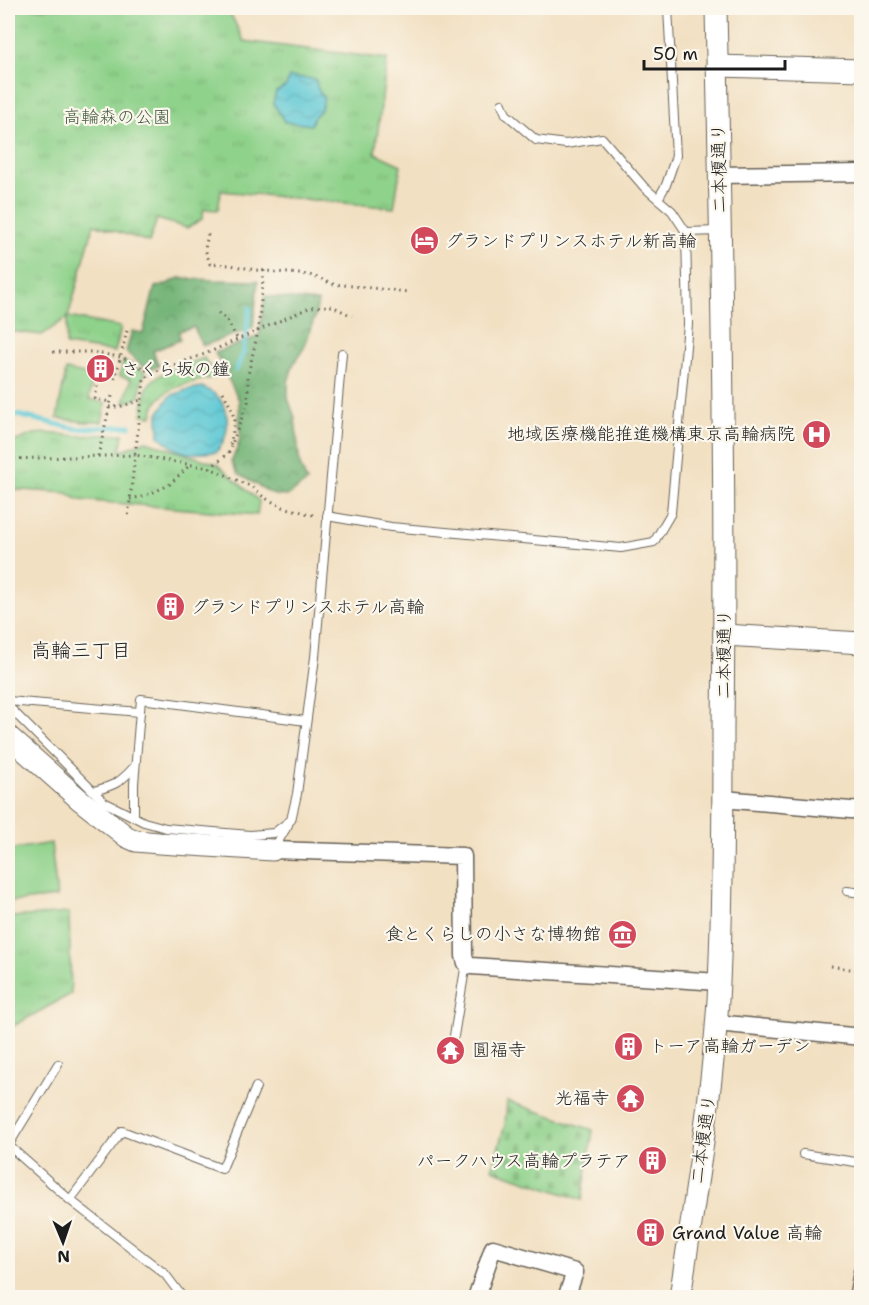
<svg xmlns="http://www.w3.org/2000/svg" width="869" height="1305" font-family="'Shantell Sans','Klee One',sans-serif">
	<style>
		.grass { fill: url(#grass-tufts); stroke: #567754; stroke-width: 1.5 }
		.forest { fill: url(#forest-crowns); stroke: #48684a; stroke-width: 1.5 }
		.cemetery { fill: url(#cemetery-stones); stroke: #567754; stroke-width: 1.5 }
		.garden { fill: #8fd28b; stroke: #567754; stroke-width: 1.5 }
		.water { fill: url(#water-waves); stroke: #3c7278; stroke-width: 1.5 }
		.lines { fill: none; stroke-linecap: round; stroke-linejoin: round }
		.stream { stroke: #5cc8d4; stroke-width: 5 }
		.service-casing { stroke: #676156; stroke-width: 10 }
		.minor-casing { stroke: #676156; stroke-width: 19 }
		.tertiary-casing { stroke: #676156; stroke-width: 23 }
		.path { stroke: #676156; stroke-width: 3; stroke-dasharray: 1.5 4.5; stroke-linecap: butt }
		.service { stroke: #fff; stroke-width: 8 }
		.minor { stroke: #fff; stroke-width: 16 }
		.tertiary { stroke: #fff; stroke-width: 21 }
		.labels { text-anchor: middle; stroke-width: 4.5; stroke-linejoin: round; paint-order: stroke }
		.park-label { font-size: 18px; fill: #445c43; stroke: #fbf7ec }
		.street-label { font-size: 18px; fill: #1c1c1c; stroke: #fbf7ec }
		.poi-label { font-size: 18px; fill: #1c1c1c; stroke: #fbf7ec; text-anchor: start }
		.neighbourhood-label { font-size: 20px; fill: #1c1c1c; stroke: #fbf7ec }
	</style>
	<defs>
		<pattern id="grass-tufts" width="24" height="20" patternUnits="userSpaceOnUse" patternTransform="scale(1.5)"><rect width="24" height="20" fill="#8fd28b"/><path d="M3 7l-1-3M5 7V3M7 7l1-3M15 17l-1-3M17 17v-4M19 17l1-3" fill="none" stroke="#7bb477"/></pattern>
		<pattern id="forest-crowns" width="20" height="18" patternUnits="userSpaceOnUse" patternTransform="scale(1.5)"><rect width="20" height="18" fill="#73b477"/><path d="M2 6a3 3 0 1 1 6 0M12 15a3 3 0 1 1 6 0" fill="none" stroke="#5e9261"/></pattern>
		<pattern id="cemetery-stones" width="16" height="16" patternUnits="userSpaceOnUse" patternTransform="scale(1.5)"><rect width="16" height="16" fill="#8fd28b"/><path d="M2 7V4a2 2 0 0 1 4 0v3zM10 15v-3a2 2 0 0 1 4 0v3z" fill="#7bb477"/></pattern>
		<pattern id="water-waves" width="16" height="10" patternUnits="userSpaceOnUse" patternTransform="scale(1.5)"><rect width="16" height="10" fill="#5cc8d4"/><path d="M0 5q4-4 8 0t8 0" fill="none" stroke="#4fabb5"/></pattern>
	</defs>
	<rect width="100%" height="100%" fill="#fbf7ec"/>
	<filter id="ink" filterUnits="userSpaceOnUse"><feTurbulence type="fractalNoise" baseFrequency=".0167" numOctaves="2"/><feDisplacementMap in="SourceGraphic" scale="12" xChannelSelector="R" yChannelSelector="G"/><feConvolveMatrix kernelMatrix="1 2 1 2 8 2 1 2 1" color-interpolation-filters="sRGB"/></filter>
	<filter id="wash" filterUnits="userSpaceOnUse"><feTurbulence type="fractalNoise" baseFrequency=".008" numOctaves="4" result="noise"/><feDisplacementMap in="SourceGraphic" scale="24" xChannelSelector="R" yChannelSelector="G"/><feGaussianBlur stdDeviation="1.35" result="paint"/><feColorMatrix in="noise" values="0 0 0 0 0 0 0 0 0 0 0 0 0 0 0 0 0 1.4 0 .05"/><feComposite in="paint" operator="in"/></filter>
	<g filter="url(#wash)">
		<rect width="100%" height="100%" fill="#f2e0c2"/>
		<g class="grass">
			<path d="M 8,8 L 190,8 L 228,9 L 244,41 L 387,59 L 375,153 L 401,165 L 394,208 L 221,191 L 218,210 L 204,209 L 202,219 L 187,228 L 157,219 L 149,242 L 94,224 L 68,317 L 121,327 L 115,352 L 66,345 L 67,318 L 42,335 L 8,331 Z"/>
			<path d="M 204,358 L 215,377 C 191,383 156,386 152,416 L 142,415 C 144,406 144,394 148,386 C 156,372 189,364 204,358 Z"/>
			<path d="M 123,361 L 129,363 L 146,373 L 142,379 L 139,398 L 124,403 L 131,379 L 120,376 Z"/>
			<path d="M 66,370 L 93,376 L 89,399 L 106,403 L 102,422 L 84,422 L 57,418 Z"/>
			<path d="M 46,433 L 76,436 L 123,434 L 120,451 L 146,441 L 217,464 L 259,501 L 257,515 L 79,500 L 67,493 L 8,489 L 8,444 L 34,434 Z"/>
			<path d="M 8,891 L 12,917 L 69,913 L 71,994 L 13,1026 L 8,1038 Z"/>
		</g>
		<g class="forest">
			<path d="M 179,278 L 213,280 L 258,281 L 253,328 L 202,346 L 194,327 L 179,331 L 180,340 L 153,351 L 159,366 C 143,373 139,362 126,352 L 132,331 L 143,333 L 155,287 L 165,285 Z"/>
			<path d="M 265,296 L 318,302 L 315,316 L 304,348 L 294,363 L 288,382 L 288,398 L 295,418 L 300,465 L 307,482 L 287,496 L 274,495 L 238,474 L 231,461 L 237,449 L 240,438 L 239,400 L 215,353 L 259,336 Z"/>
		</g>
		<path class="cemetery" d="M 507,1101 L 593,1130 L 582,1200 L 492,1169 L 505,1125 Z"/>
		<path class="garden" d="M 51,843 L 57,897 L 9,902 L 8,891 L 8,850 Z"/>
		<g class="water">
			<path d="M 289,77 L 315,79 L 318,89 L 324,98 L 321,110 L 314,117 L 311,125 L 285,122 L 273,103 L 276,92 L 286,86 Z"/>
			<path d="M 202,387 C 208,390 215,393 219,398 C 231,414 230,437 216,452 C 188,455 181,456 159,436 L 158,414 L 170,396 L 186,390 Z"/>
		</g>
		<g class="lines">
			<g class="stream">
				<path d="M 236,370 L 243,355 L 250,308"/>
				<path d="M 17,415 L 77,429 L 130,426"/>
			</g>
		</g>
	</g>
	<g filter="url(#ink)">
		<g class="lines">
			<defs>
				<g id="service">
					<path d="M 502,104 L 506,114 L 536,140 L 566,144 L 602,138 L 644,187 L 672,211 L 686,232 L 720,231"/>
					<path d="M 658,199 L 666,185 L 676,156 L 668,8"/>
					<path d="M 327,516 L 391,527 L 621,548 L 654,542 L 671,513 L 688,324 L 686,232"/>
					<path d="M 8,701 L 140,712"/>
					<path d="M 8,706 L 104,802 L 144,822 L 166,828 L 250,835 L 274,833 L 291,820 L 297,794 L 315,657 L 342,353"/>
					<path d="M 94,791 C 115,785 120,783 135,766"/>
					<path d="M 134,817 L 134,784 L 141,699 L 306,721"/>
					<path d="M 273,850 L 288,825"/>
					<path d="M 847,891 L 862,893"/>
					<path d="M 454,1036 L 466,963"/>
					<path d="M 8,1145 L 70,1200 L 122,1131 L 222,1169 L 256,1087"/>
					<path d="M 8,1146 L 58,1064"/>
					<path d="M 803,1154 L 862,1163"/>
					<path d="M 70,1200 L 165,1274 L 183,1298"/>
				</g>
				<g id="minor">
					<path d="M 719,175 L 862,173"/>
					<path d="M 723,799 L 862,811"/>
					<path d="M 273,850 L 463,856 L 464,956 L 466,963 L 471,966 L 719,982"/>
					<path d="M 716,1023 L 862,1037"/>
					<path d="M 476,1298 L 493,1248 L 575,1272 L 566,1298"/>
					<path d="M 857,1298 L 862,1272"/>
				</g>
				<g id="tertiary">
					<path d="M 717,66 L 862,70"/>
					<path d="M 724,635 L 862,643"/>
					<path d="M 8,736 L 79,799 L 127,837 L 136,841 L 159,843 L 273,850"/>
					<path d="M 680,1298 C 695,1193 714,1088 719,982 C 723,898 723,813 723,728 C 726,488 721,248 716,8"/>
				</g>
			</defs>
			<use href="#service" class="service-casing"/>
			<use href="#minor" class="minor-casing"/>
			<use href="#tertiary" class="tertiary-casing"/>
			<g class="path">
				<path d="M 208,234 L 205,249 L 210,264 L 230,265 L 256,270 L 310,275 L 333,284 L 409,292"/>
				<path d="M 218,313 L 226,319 L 238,340"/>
				<path d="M 53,352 L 91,352 L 120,357 L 131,361 L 151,373"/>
				<path d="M 99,374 L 95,399 L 110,402"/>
				<path d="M 115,379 L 128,327"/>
				<path d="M 223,392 L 231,408 L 235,421 L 230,446"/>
				<path d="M 109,407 L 119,407 L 141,400"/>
				<path d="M 98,456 L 112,396"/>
				<path d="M 8,459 L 135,455 L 128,518"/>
				<path d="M 210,468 L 228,454 L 248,402 L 248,375 L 258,331 L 264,270"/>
				<path d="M 130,499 L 145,496 L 169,485 L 190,465"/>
				<path d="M 313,515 L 283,507 L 265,498 L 250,486 L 210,468 L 135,455 L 144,381 L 151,373 L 205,354 L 311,307 L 332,306 L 352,316"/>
				<path d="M 831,966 L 862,971"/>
			</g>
			<use href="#service" class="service"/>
			<use href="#minor" class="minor"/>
			<use href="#tertiary" class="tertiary"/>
		</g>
	</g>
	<defs>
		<symbol id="hotel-disc" viewBox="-11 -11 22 22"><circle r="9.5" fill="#d1495b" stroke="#fbf7ec"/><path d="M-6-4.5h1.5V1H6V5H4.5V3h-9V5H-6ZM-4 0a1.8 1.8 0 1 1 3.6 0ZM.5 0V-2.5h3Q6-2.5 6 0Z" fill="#fff"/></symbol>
		<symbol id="building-disc" viewBox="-11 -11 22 22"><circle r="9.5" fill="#d1495b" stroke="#fbf7ec"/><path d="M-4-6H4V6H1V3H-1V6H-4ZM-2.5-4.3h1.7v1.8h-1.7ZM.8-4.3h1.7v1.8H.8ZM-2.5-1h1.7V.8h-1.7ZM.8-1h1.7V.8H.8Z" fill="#fff"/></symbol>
		<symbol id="hospital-disc" viewBox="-11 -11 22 22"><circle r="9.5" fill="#d1495b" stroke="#fbf7ec"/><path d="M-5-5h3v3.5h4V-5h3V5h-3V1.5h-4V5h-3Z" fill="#fff"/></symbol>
		<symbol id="museum-disc" viewBox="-11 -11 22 22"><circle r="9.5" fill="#d1495b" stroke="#fbf7ec"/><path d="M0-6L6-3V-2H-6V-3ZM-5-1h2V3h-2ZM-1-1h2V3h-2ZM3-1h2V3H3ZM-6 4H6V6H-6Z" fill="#fff"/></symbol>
		<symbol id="temple-disc" viewBox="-11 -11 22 22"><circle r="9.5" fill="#d1495b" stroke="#fbf7ec"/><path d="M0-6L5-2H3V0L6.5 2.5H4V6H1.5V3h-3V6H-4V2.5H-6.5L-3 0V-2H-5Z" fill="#fff"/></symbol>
	</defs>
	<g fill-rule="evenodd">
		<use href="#hotel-disc" x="408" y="224" width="33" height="33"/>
		<use href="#building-disc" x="84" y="352" width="33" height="33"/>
		<use href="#hospital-disc" x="800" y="418" width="33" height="33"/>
		<use href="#building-disc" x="154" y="590" width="33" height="33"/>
		<use href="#museum-disc" x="606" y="918" width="33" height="33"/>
		<use href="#building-disc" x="612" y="1030" width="33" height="33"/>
		<use href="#temple-disc" x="434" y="1034" width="33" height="33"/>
		<use href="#temple-disc" x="614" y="1082" width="33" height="33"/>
		<use href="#building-disc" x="636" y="1144" width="33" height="33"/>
		<use href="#building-disc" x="634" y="1216" width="33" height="33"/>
	</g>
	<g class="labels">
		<g class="park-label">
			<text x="117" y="123">高輪森の公園</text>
		</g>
		<g class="street-label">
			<text transform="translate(719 168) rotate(-91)" y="6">二本榎通り</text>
			<text transform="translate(724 654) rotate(-90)" y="6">二本榎通り</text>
			<text transform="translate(703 1139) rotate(-82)" y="6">二本榎通り</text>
		</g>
		<g class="poi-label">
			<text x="445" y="247">グランドプリンスホテル新高輪</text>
			<text x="122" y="375">さくら坂の鐘</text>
			<text x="795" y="440" text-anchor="end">地域医療機能推進機構東京高輪病院</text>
			<text x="191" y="613">グランドプリンスホテル高輪</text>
			<text x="601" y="940" text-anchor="end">食とくらしの小さな博物館</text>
			<text x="649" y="1052">トーア高輪ガーデン</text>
			<text x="472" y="1056">圓福寺</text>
			<text x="609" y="1104" text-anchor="end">光福寺</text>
			<text x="631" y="1167" text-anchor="end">パークハウス高輪プラテア</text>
			<text x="672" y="1239">Grand Value 高輪</text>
		</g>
		<g class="neighbourhood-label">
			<text x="81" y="657">高輪三丁目</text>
		</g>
	</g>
	<rect width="869" height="1305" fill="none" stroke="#fbf7ec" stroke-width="30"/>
	<g transform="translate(63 1242) rotate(178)" stroke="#fbf7ec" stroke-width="4.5" paint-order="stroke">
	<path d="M0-4.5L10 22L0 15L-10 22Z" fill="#1c1c1c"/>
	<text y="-9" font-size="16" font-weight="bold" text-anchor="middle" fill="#1c1c1c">N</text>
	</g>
	<path d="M644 60v9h141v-9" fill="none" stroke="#1c1c1c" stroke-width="3"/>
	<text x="653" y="60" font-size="18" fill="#1c1c1c" stroke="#fbf7ec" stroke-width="4.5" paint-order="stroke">50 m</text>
</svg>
